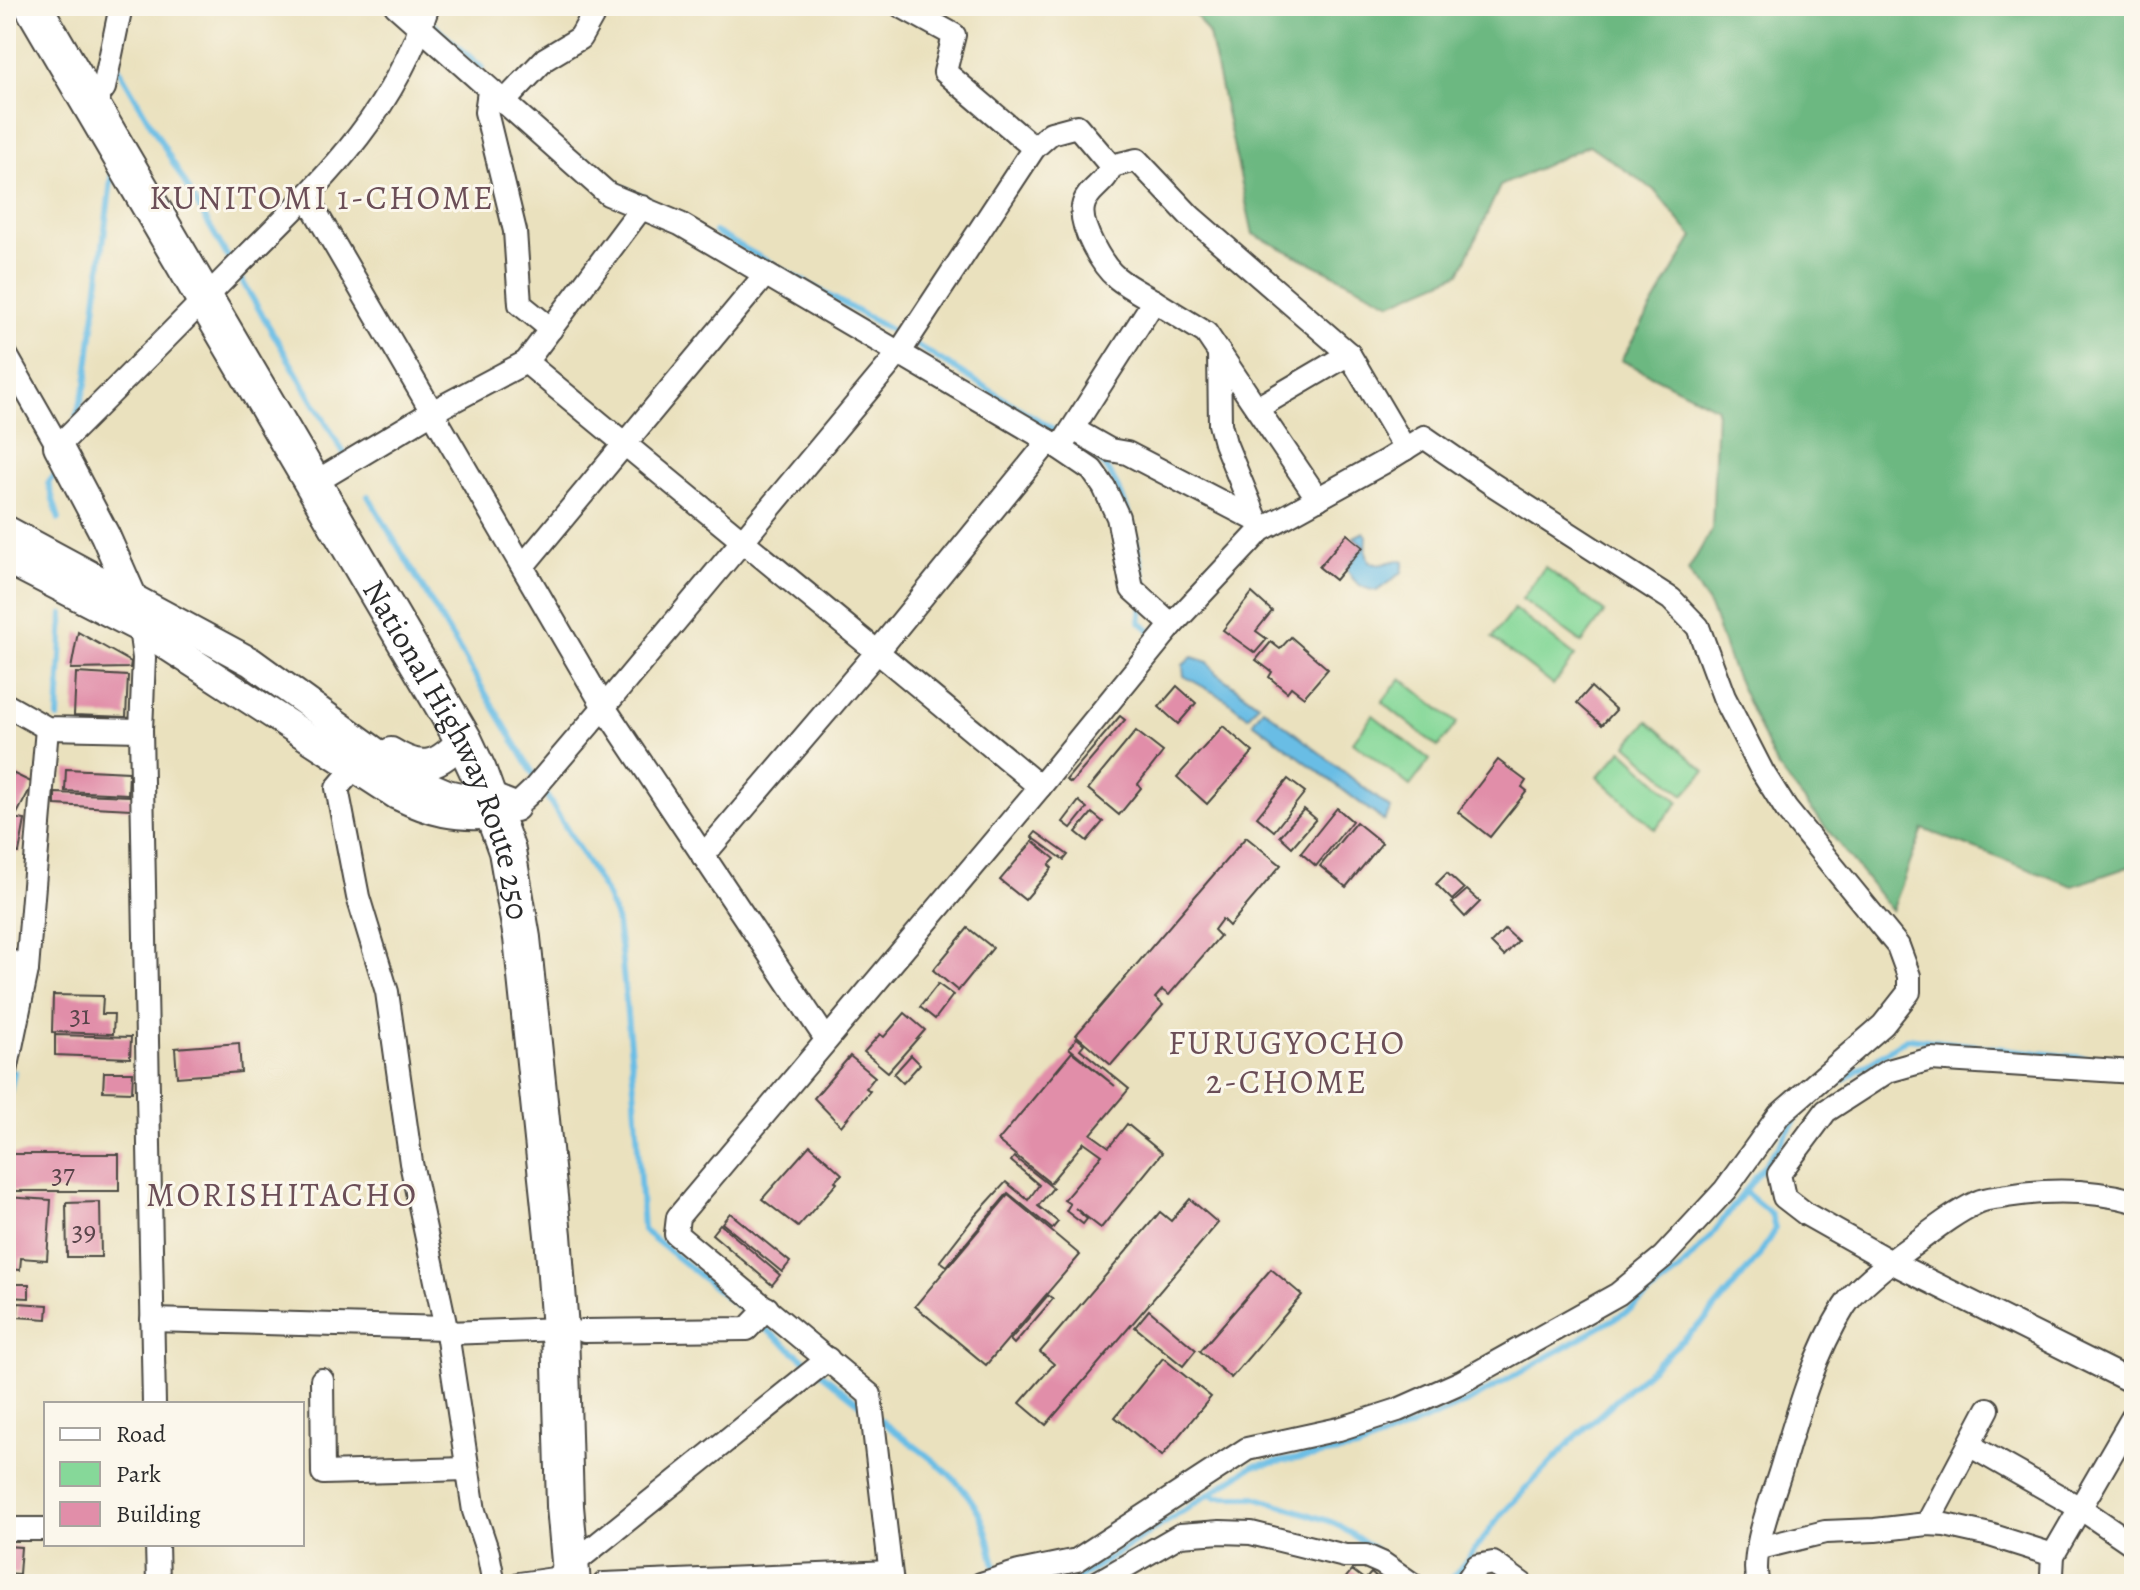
<svg xmlns="http://www.w3.org/2000/svg" width="2140" height="1590" font-family="Alegreya,serif">
	<style>
		.green { fill: #86d899; stroke: #588262; stroke-width: 2 }
		.forest { fill: #6cb881; stroke: #4c7256; stroke-width: 2 }
		.water { fill: #69bde5; stroke: #4a7488; stroke-width: 2 }
		.lines { fill: none; stroke-linecap: round; stroke-linejoin: round }
		.stream { stroke: #69bde5; stroke-width: 6 }
		.building { fill: #e18ea9 }
		.minor-casing { stroke: #484641; stroke-width: 26 }
		.tertiary-casing { stroke: #484641; stroke-width: 32 }
		.trunk-casing { stroke: #484641; stroke-width: 40 }
		.minor { stroke: #fff; stroke-width: 22 }
		.tertiary { stroke: #fff; stroke-width: 28 }
		.trunk { stroke: #fff; stroke-width: 36 }
		.labels { text-anchor: middle; stroke-width: 6; stroke-linejoin: round; paint-order: stroke }
		.number-label { font-size: 28px; fill: #58444a }
		.street-label { font-size: 32px; fill: #2b2b2b; stroke: #fbf7ec }
		.neighbourhood-label { font-size: 34px; letter-spacing: 2px; fill: #6b4e57; stroke: #fbf7ec }
	</style>
	<rect width="100%" height="100%" fill="#fbf7ec"/>
	<filter id="ink" filterUnits="userSpaceOnUse"><feTurbulence type="fractalNoise" baseFrequency=".0125" numOctaves="2"/><feDisplacementMap in="SourceGraphic" scale="16" xChannelSelector="R" yChannelSelector="G"/><feConvolveMatrix kernelMatrix="1 2 1 2 8 2 1 2 1" color-interpolation-filters="sRGB"/></filter>
	<filter id="wash" filterUnits="userSpaceOnUse"><feTurbulence type="fractalNoise" baseFrequency=".006" numOctaves="4" result="noise"/><feDisplacementMap in="SourceGraphic" scale="32" xChannelSelector="R" yChannelSelector="G"/><feGaussianBlur stdDeviation="1.8" result="paint"/><feColorMatrix in="noise" values="0 0 0 0 0 0 0 0 0 0 0 0 0 0 0 0 0 1.4 0 .05"/><feComposite in="paint" operator="in"/></filter>
	<g filter="url(#wash)">
		<rect width="100%" height="100%" fill="#eae1be"/>
		<g class="green">
			<path d="M 1545,567 L 1605,612 L 1582,643 L 1522,599 Z"/>
			<path d="M 1514,609 L 1575,656 L 1553,685 L 1492,638 Z"/>
			<path d="M 1401,678 L 1457,723 L 1438,747 L 1382,702 Z"/>
			<path d="M 1373,715 L 1430,760 L 1410,786 L 1353,742 Z"/>
			<path d="M 1648,721 L 1705,771 L 1684,795 L 1627,745 Z"/>
			<path d="M 1622,750 L 1679,802 L 1655,829 L 1598,777 Z"/>
		</g>
		<path class="forest" d="M 1190,6 L 2134,6 L 2134,865 L 2073,886 L 1923,829 L 1892,911 L 1776,765 L 1731,666 L 1711,609 L 1688,571 L 1712,529 L 1717,408 L 1621,360 L 1693,237 L 1654,190 L 1589,145 L 1500,186 L 1460,273 L 1391,303 L 1253,234 L 1209,35 Z"/>
		<g class="water">
			<path d="M 1364,532 L 1367,536 L 1366,551 L 1369,562 C 1383,569 1394,557 1404,561 L 1402,572 L 1377,591 C 1362,589 1352,582 1347,568 L 1364,547 L 1354,537 Z"/>
			<path d="M 1192,657 L 1208,662 L 1216,673 L 1258,704 L 1248,717 L 1227,700 L 1184,676 L 1183,665 Z"/>
			<path d="M 1263,708 L 1391,809 L 1384,821 L 1253,722 Z"/>
		</g>
		<g class="lines">
			<g class="stream">
				<path d="M 428,19 L 482,68"/>
				<path d="M 116,64 L 230,261"/>
				<path d="M 583,158 L 619,186 L 648,199"/>
				<path d="M 715,232 L 905,338 L 1061,434"/>
				<path d="M 241,279 L 345,455"/>
				<path d="M 76,417 L 86,384 L 112,172"/>
				<path d="M 1071,440 C 1083,448 1097,455 1105,467 C 1130,500 1137,544 1145,584 L 1144,592"/>
				<path d="M 59,469 L 48,483 L 59,519"/>
				<path d="M 368,496 L 534,775"/>
				<path d="M 1142,607 L 1140,622 L 1151,631"/>
				<path d="M 58,718 L 63,614"/>
				<path d="M 546,795 L 605,892 L 616,918 L 621,951 L 635,1098 L 643,1230 L 812,1366"/>
				<path d="M 1813,1099 L 1908,1038 L 2091,1059"/>
				<path d="M 6,1110 L 14,1072"/>
				<path d="M 821,1373 L 865,1408"/>
				<path d="M 880,1420 C 917,1449 966,1477 984,1524 C 989,1537 992,1552 995,1566"/>
				<path d="M 1211,1493 L 1216,1497 L 1255,1497 L 1335,1523 L 1374,1549"/>
				<path d="M 1062,1584 L 1076,1580 L 1253,1466 L 1357,1449 L 1405,1429 L 1470,1401 L 1628,1311 L 1678,1272 L 1712,1235 L 1778,1147 L 1804,1106"/>
				<path d="M 1448,1584 L 1503,1513 L 1573,1439 L 1707,1318 L 1758,1257 L 1775,1229 L 1771,1214 L 1744,1191"/>
			</g>
		</g>
		<g id="blocks">
			<g class="building">
				<path d="M 1347,534 L 1363,547 L 1335,580 L 1319,567 Z"/>
				<path d="M 1252,593 L 1272,611 L 1256,631 L 1267,639 L 1255,653 L 1223,630 Z"/>
				<path d="M 78,632 L 131,662 L 130,668 L 71,669 Z"/>
				<path d="M 1291,637 L 1328,669 L 1304,697 L 1291,687 L 1287,692 L 1269,677 L 1272,672 L 1256,660 L 1271,642 L 1280,649 Z"/>
				<path d="M 76,673 L 128,676 L 126,717 L 74,715 Z"/>
				<path d="M 1177,686 L 1196,703 L 1178,724 L 1159,707 Z"/>
				<path d="M 1591,687 L 1616,710 L 1602,725 L 1577,703 Z"/>
				<path d="M 1120,716 L 1125,720 L 1071,783 L 1066,780 Z"/>
				<path d="M 1223,726 L 1253,752 L 1207,804 L 1177,777 Z"/>
				<path d="M 1136,731 L 1163,752 L 1138,784 L 1141,788 L 1119,815 L 1088,789 Z"/>
				<path d="M 1498,760 L 1526,781 L 1522,787 L 1527,791 L 1490,837 L 1458,812 Z"/>
				<path d="M 66,769 L 129,772 L 128,794 L 65,791 Z"/>
				<path d="M 6,770 L 33,783 L 17,814 L 6,808 Z"/>
				<path d="M 1288,779 L 1305,792 L 1274,831 L 1257,817 Z"/>
				<path d="M 55,793 L 131,796 L 131,809 L 55,805 Z"/>
				<path d="M 1079,801 L 1087,808 L 1071,828 L 1063,822 Z"/>
				<path d="M 1337,808 L 1352,821 L 1316,866 L 1301,853 Z"/>
				<path d="M 1304,809 L 1316,819 L 1292,847 L 1280,836 Z"/>
				<path d="M 1092,813 L 1103,822 L 1087,841 L 1076,832 Z"/>
				<path d="M 6,817 L 25,820 L 19,853 L 9,851 L 8,861 Z"/>
				<path d="M 1356,822 L 1382,843 L 1346,887 L 1320,866 Z"/>
				<path d="M 1036,832 L 1068,855 L 1064,860 L 1032,837 Z"/>
				<path d="M 1246,837 L 1281,865 L 1229,926 L 1222,919 L 1214,930 L 1220,936 L 1169,995 L 1162,990 L 1155,998 L 1163,1005 L 1111,1065 L 1076,1035 Z"/>
				<path d="M 1033,841 L 1055,859 L 1049,865 L 1052,868 L 1025,900 L 1000,880 Z"/>
				<path d="M 1447,873 L 1464,889 L 1452,900 L 1436,884 Z"/>
				<path d="M 1467,890 L 1480,902 L 1465,917 L 1452,903 Z"/>
				<path d="M 968,928 L 993,948 L 958,991 L 933,970 Z"/>
				<path d="M 1505,929 L 1518,941 L 1504,956 L 1491,943 Z"/>
				<path d="M 938,984 L 953,995 L 935,1019 L 920,1007 Z"/>
				<path d="M 53,995 L 103,996 L 102,1014 L 114,1014 L 113,1034 L 52,1032 Z"/>
				<path d="M 905,1013 L 925,1030 L 888,1072 L 864,1052 L 880,1034 L 884,1037 Z"/>
				<path d="M 55,1035 L 131,1037 L 130,1058 L 55,1055 Z"/>
				<path d="M 1077,1038 L 1084,1044 L 1080,1049 L 1129,1089 L 1091,1134 L 1109,1147 L 1127,1124 L 1162,1153 L 1101,1228 L 1075,1208 L 1087,1219 L 1083,1224 L 1066,1211 L 1070,1204 L 1064,1200 L 1102,1155 L 1084,1142 L 1050,1183 L 998,1141 L 1072,1052 L 1115,1086 L 1069,1048 Z"/>
				<path d="M 239,1043 L 241,1072 L 177,1077 L 175,1048 Z"/>
				<path d="M 911,1055 L 920,1064 L 903,1083 L 894,1074 Z"/>
				<path d="M 850,1056 L 875,1077 L 866,1088 L 870,1091 L 841,1126 L 814,1098 Z"/>
				<path d="M 104,1072 L 133,1072 L 132,1092 L 103,1091 Z"/>
				<path d="M 810,1145 L 842,1174 L 835,1181 L 837,1183 L 798,1227 L 762,1199 Z"/>
				<rect x="6" y="1154" width="113" height="37"/>
				<path d="M 1014,1157 L 1053,1188 L 1038,1206 L 1058,1222 L 1052,1229 L 1008,1193 L 947,1266 L 940,1261 L 975,1216 L 1006,1182 L 1028,1200 L 1039,1185 L 1011,1161 Z"/>
				<path d="M 1008,1195 L 1080,1255 L 986,1365 L 915,1306 Z"/>
				<path d="M 6,1197 L 51,1200 L 47,1260 L 21,1258 L 20,1270 L 6,1269 Z"/>
				<path d="M 1190,1199 L 1218,1223 L 1046,1425 L 1020,1403 L 1054,1364 L 1040,1352 L 1160,1212 L 1171,1221 Z"/>
				<path d="M 100,1202 L 101,1257 L 67,1257 L 66,1203 Z"/>
				<path d="M 730,1213 L 790,1262 L 782,1272 L 722,1223 Z"/>
				<path d="M 720,1224 L 780,1275 L 772,1285 L 712,1234 Z"/>
				<path d="M 1271,1269 L 1302,1295 L 1231,1378 L 1200,1351 Z"/>
				<path d="M 6,1284 L 29,1284 L 29,1298 L 6,1297 Z"/>
				<path d="M 1048,1295 L 1053,1299 L 1014,1344 L 1010,1340 Z"/>
				<path d="M 18,1303 L 48,1305 L 47,1319 L 17,1317 Z"/>
				<path d="M 1149,1310 L 1196,1350 L 1183,1366 L 1135,1327 Z"/>
				<path d="M 1163,1358 L 1211,1397 L 1162,1456 L 1115,1417 Z"/>
				<path d="M 6,1546 L 21,1547 L 19,1574 L 6,1573 Z"/>
				<path d="M 1352,1570 L 1365,1580 L 1371,1573 L 1384,1584 L 1341,1584 Z"/>
			</g>
		</g>
	</g>
	<g filter="url(#ink)">
		<use href="#blocks" fill-opacity="0" stroke="#484641" stroke-width="2"/>
		<g class="lines">
			<defs>
				<g id="minor">
					<path d="M 396,6 L 608,194 L 680,224 L 1049,441 L 1092,470 L 1104,487 L 1118,517 L 1132,589 L 1172,625"/>
					<path d="M 489,91 L 486,112 L 515,231 L 520,304 L 551,329"/>
					<path d="M 503,103 L 545,59 L 580,38 L 598,6"/>
					<path d="M 91,106 L 104,88 L 121,6"/>
					<path d="M 1034,148 L 1051,133 L 1077,126 L 1111,166 L 1137,160 L 1190,216 L 1349,354 L 1405,449"/>
					<path d="M 1111,166 C 1107,184 1086,189 1083,207 C 1079,226 1102,266 1117,278 C 1128,287 1142,294 1154,301"/>
					<path d="M 307,197 L 604,707 L 826,1039"/>
					<path d="M 1219,352 L 1220,424 L 1225,443 L 1259,526"/>
					<path d="M 6,355 L 58,446 C 116,389 173,331 230,273 C 315,187 389,125 428,6"/>
					<path d="M 526,362 C 697,505 870,644 1040,787"/>
					<path d="M 1257,408 L 1349,354"/>
					<path d="M 1073,429 L 1110,450 L 1127,453 L 1256,520"/>
					<path d="M 1060,448 L 1154,301 L 1206,333 L 1318,499"/>
					<path d="M 314,483 L 434,411 L 526,362 L 642,207"/>
					<path d="M 523,566 L 765,275"/>
					<path d="M 140,628 L 144,658 L 141,730 L 154,1404"/>
					<path d="M 6,705 L 47,728 L 141,730"/>
					<path d="M 354,768 L 337,788 L 358,897 L 387,992 L 411,1163 L 447,1333 L 474,1511 L 488,1553 L 494,1584"/>
					<path d="M 515,807 L 533,790 L 604,707 L 899,353 L 1034,148 L 945,72 L 954,35 L 901,6"/>
					<path d="M 703,856 L 878,651 L 1049,441"/>
					<path d="M 6,959 L 27,970"/>
					<path d="M 6,1071 L 27,970 L 47,728"/>
					<path d="M 2134,1072 L 1931,1059 L 1888,1071 L 1826,1111 L 1779,1174 L 1784,1197 L 1806,1214 L 1891,1262 L 2134,1383"/>
					<path d="M 152,1320 L 446,1328"/>
					<path d="M 584,1331 L 747,1329 L 767,1308"/>
					<path d="M 447,1333 L 560,1329"/>
					<path d="M 322,1380 L 323,1473 L 467,1469"/>
					<path d="M 1969,1445 L 2080,1508 L 2134,1545"/>
					<path d="M 1927,1524 L 1988,1409"/>
					<path d="M 6,1529 L 46,1529"/>
					<path d="M 157,1544 L 158,1584"/>
					<path d="M 1760,1548 L 1825,1532 L 1875,1530 L 1927,1524 L 1945,1525 L 1990,1535 L 2053,1555"/>
					<path d="M 2052,1574 L 2053,1555 L 2134,1415"/>
					<path d="M 519,1584 L 554,1579 L 828,1359"/>
					<path d="M 604,1584 L 890,1572"/>
					<path d="M 892,1584 L 870,1395 L 676,1234 L 678,1217 L 1040,787 L 1172,625 L 1261,530 L 1384,462 L 1424,437 L 1492,484 L 1671,599 L 1698,627 L 1724,697 L 1762,771 L 1786,809 L 1898,946 L 1909,976 L 1909,992 L 1883,1025 L 1779,1115 L 1725,1190 L 1663,1257 L 1618,1294 L 1461,1382 L 1398,1410 L 1339,1429 L 1247,1449 L 1077,1560 L 1019,1572 L 981,1584"/>
					<path d="M 1095,1584 L 1180,1535 L 1220,1532 L 1251,1533 L 1345,1556 L 1366,1556 L 1382,1563 L 1412,1584"/>
					<path d="M 1465,1584 L 1477,1566 L 1493,1563 L 1522,1584"/>
					<path d="M 1758,1584 C 1749,1553 1773,1497 1782,1466 C 1798,1412 1814,1355 1844,1307 C 1855,1289 1885,1266 1902,1253 C 1926,1236 1950,1215 1978,1202 C 1986,1198 1998,1198 2007,1196 C 2050,1189 2093,1190 2134,1201"/>
				</g>
				<g id="tertiary">
					<path d="M 58,446 L 105,535 L 135,603"/>
					<path d="M 6,530 L 251,662 L 414,780 L 447,794 L 460,797 L 487,796 L 515,807"/>
					<path d="M 6,559 L 140,628 L 397,795 C 432,812 456,818 495,814"/>
					<path d="M 391,752 C 423,772 438,766 463,739"/>
				</g>
				<g id="trunk">
					<path id="s1" d="M 33,6 L 463,739 L 478,771 L 507,851 L 522,938 L 553,1235 L 560,1329 L 565,1506 L 572,1584"/>
				</g>
			</defs>
			<use href="#minor" class="minor-casing"/>
			<use href="#tertiary" class="tertiary-casing"/>
			<use href="#trunk" class="trunk-casing"/>
			<use href="#minor" class="minor"/>
			<use href="#tertiary" class="tertiary"/>
			<use href="#trunk" class="trunk"/>
		</g>
	</g>
	<g class="labels">
		<g class="number-label">
			<text x="80" y="1024">31</text>
			<text x="63" y="1183">37</text>
			<text x="84" y="1240">39</text>
		</g>
		<g class="street-label">
			<text dy="11" stroke="none"><textPath href="#s1" startOffset="854">National Highway Route 250</textPath></text>
		</g>
		<g class="neighbourhood-label">
			<text x="322" y="209">KUNITOMI 1-CHOME</text>
			<text x="1287" y="1054">FURUGYOCHO<tspan x="1287" dy="39">2-CHOME</tspan></text>
			<text x="282" y="1206">MORISHITACHO</text>
		</g>
	</g>
	<rect width="2140" height="1590" fill="none" stroke="#fbf7ec" stroke-width="32"/>
	<rect x="44" y="1402" width="260" height="144" fill="#fbf7ec" stroke="#a8a59f" stroke-width="2"/>
	<rect x="60" y="1428" width="40" height="12" fill="#ffffff" stroke="#a8a59f" stroke-width="2"/>
	<text x="116" y="1442" font-size="24" fill="#2b2b2b">Road</text>
	<rect x="60" y="1462" width="40" height="24" fill="#86d899" stroke="#a8a59f" stroke-width="2"/>
	<text x="116" y="1482" font-size="24" fill="#2b2b2b">Park</text>
	<rect x="60" y="1502" width="40" height="24" fill="#e18ea9" stroke="#a8a59f" stroke-width="2"/>
	<text x="116" y="1522" font-size="24" fill="#2b2b2b">Building</text>
</svg>
